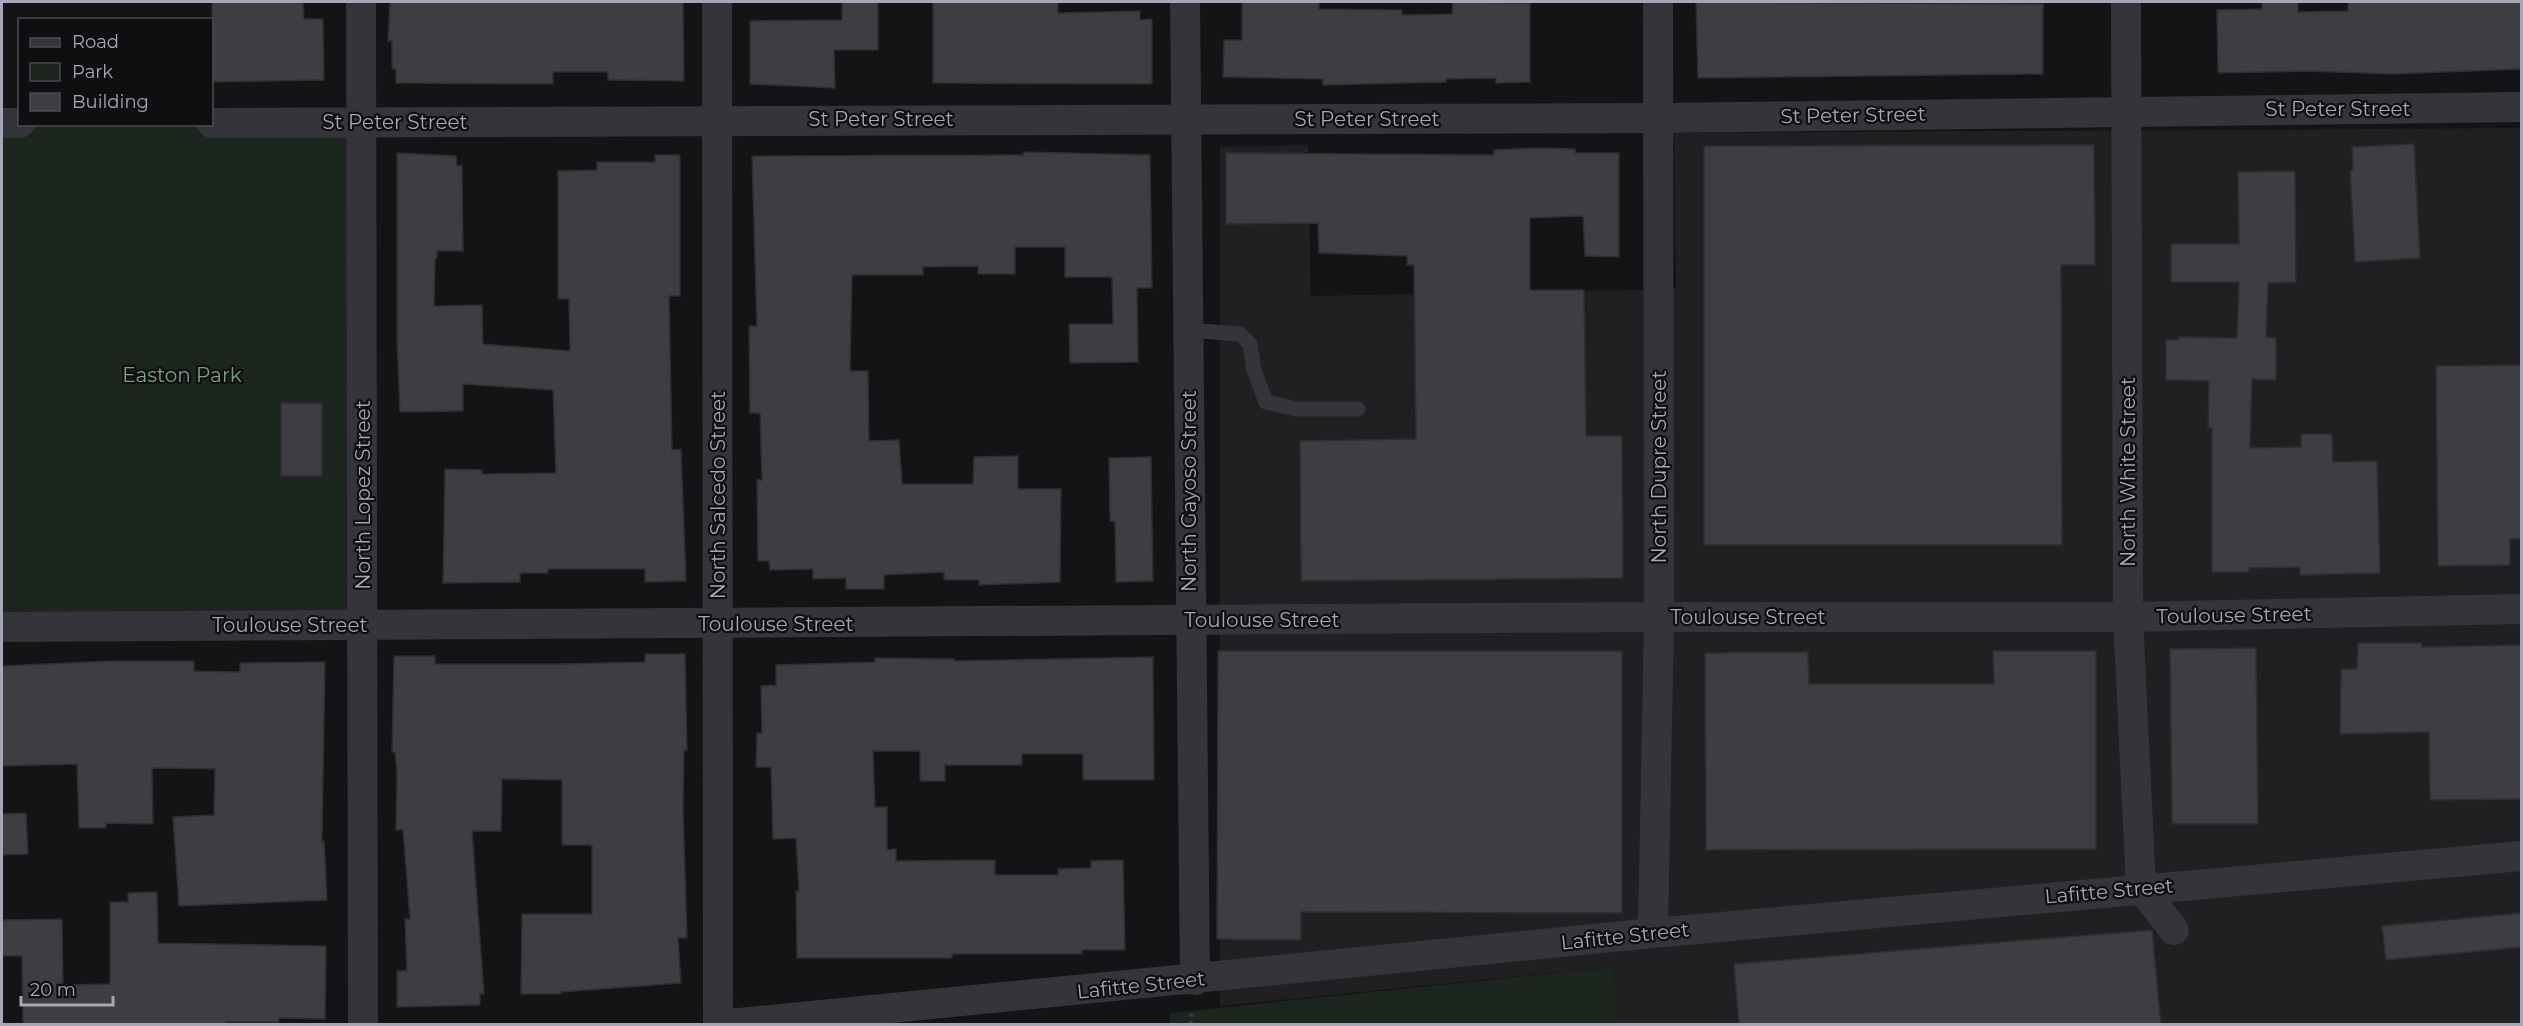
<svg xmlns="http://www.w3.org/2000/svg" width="2523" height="1026" font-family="Montserrat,sans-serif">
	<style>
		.built { fill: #201f22 }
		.green { fill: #1d251f }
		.building { fill: #3e3d42; stroke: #2e2d31; stroke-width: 1.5 }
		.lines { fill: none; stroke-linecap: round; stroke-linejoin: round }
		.path { stroke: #3a3b41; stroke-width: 4; stroke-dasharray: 3 4.5; stroke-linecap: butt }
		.service { stroke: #34343a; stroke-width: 15 }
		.minor { stroke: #34343a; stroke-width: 30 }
		.labels { text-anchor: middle; stroke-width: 4.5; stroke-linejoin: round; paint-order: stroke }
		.street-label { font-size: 20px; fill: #a4a7b6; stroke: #0f0e10 }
		.park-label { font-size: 20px; fill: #7aa282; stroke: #0f0e10 }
	</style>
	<rect width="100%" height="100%" fill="#141315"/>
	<path class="built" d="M 2521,128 L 2521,1024 L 1617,1024 L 1612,967 L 1220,1006 L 1220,147 L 1308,145 L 1311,296 L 1676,289 L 1674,133 Z"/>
	<g class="green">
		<path d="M 362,122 L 363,625 L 2,627 L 2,123 Z"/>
		<path d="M 1613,967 L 1617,1024 L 1170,1024 L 1170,1013 Z"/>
	</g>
	<g class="building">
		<path d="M 212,2 L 303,2 L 304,19 L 323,19 L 324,80 L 212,82 Z"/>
		<path d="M 390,2 L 683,2 L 684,81 L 608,80 L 608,72 L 553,72 L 553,84 L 396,83 L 396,69 L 392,69 L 392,41 L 388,41 Z"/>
		<path d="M 842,2 L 878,2 L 878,50 L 834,50 L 835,88 L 750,84 L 750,21 L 842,20 Z"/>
		<path d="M 933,2 L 1058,2 L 1058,13 L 1140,11 L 1140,20 L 1152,19 L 1152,84 L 933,83 Z"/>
		<path d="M 1242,2 L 1319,2 L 1319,9 L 1402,10 L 1402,15 L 1452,14 L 1453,2 L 1530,3 L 1530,82 L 1496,83 L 1496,78 L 1446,79 L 1446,82 L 1323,85 L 1323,79 L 1223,77 L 1224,40 L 1242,40 Z"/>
		<path d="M 1696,2 L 2043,4 L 2043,74 L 1698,78 Z"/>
		<path d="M 2262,2 L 2298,2 L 2298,12 L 2348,11 L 2348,2 L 2522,2 L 2522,69 L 2392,74 L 2306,71 L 2218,73 L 2217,10 L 2262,9 Z"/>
		<path d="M 2414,144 L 2420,258 L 2355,262 L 2350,171 L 2353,170 L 2352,147 Z"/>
		<path d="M 2094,145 L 2095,265 L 2061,265 L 2062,545 L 1704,545 L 1704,146 Z"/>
		<path d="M 1538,148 L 1575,149 L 1575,153 L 1619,153 L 1619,257 L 1585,256 L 1583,216 L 1530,218 L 1530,290 L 1584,290 L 1586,436 L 1622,436 L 1623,578 L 1301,581 L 1300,441 L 1416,439 L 1414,265 L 1407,265 L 1407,256 L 1319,253 L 1318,223 L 1226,224 L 1226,153 L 1494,155 L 1494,150 Z"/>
		<path d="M 1023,152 L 1150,155 L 1152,288 L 1137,288 L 1138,362 L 1070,363 L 1069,324 L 1113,324 L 1112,277 L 1065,277 L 1065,247 L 1015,247 L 1015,274 L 978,274 L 978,266 L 923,267 L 923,275 L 852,275 L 850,371 L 868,371 L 869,441 L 899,440 L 902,484 L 973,484 L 974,457 L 1018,456 L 1018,489 L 1061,489 L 1060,582 L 979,585 L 979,580 L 944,580 L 944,572 L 884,575 L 884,589 L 846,589 L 846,578 L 813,579 L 813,569 L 770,570 L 769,561 L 758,561 L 757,480 L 762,480 L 760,413 L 750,413 L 749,326 L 757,326 L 752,156 L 1023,155 Z"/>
		<path d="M 397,153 L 456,156 L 457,166 L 462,165 L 463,251 L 437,251 L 437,258 L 435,259 L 434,306 L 482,305 L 483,344 L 570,351 L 569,299 L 558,299 L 558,171 L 597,170 L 597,162 L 655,162 L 655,155 L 680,155 L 680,296 L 669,296 L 672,450 L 681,449 L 686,581 L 645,582 L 645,569 L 548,569 L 548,573 L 520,573 L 520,582 L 443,583 L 445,469 L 482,470 L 482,474 L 556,473 L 553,390 L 463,384 L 463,411 L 400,412 L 397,342 Z"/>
		<path d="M 2295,171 L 2296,282 L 2268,283 L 2266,337 L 2276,338 L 2276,380 L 2252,379 L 2250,448 L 2301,447 L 2301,434 L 2332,434 L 2333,462 L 2377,461 L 2380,573 L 2300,575 L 2300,567 L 2249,568 L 2249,572 L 2212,572 L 2212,428 L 2208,428 L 2209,381 L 2166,380 L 2166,340 L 2178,340 L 2179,337 L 2237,338 L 2239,282 L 2171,282 L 2171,244 L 2239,244 L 2238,172 Z"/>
		<path d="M 2522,365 L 2522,539 L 2510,539 L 2510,565 L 2438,566 L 2436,366 Z"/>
		<rect x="281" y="403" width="41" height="73"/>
		<path d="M 1151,457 L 1153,581 L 1116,582 L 1115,522 L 1110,521 L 1109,458 Z"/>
		<path d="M 2358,643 L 2422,643 L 2422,647 L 2522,645 L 2522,799 L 2430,800 L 2429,732 L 2340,734 L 2341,669 L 2357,669 Z"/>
		<path d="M 2256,648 L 2258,824 L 2172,824 L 2170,649 Z"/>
		<path d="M 1218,651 L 1622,651 L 1622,913 L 1301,912 L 1301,940 L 1217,939 Z"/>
		<path d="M 1993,651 L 2096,651 L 2096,849 L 1706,850 L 1705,653 L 1808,652 L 1809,684 L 1994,684 Z"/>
		<path d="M 645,654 L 685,654 L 687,750 L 684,750 L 683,807 L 687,938 L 678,938 L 681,983 L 561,992 L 561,994 L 521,994 L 522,914 L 592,914 L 592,845 L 562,845 L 562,780 L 502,779 L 501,831 L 472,831 L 484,994 L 480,994 L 480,1005 L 397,1007 L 397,971 L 407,971 L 405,919 L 410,919 L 403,830 L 396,830 L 397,774 L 395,752 L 392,752 L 394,656 L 435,656 L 435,664 L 560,664 L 645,662 Z"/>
		<path d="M 1153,657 L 1154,780 L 1083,780 L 1083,754 L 1022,754 L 1022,765 L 945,765 L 945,781 L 920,781 L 920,751 L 873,751 L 875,807 L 887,807 L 887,850 L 896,849 L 896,861 L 995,860 L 995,875 L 1058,875 L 1058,869 L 1091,868 L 1091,861 L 1123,860 L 1125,950 L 1082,950 L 1082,954 L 952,954 L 952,958 L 797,958 L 796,891 L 799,891 L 796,838 L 773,839 L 771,767 L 756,767 L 757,733 L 762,733 L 761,686 L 776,685 L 776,665 L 875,662 L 875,658 L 954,659 L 954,661 Z"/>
		<path d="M 111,661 L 194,661 L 194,671 L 240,672 L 240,663 L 325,662 L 322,841 L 324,841 L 327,900 L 179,906 L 173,817 L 214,815 L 215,769 L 152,768 L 153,824 L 106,823 L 106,828 L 79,828 L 77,764 L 2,766 L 2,666 Z"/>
		<path d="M 26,813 L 28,854 L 2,855 L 2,814 Z"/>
		<path d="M 157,892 L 158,943 L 326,946 L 325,1019 L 279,1018 L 279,1022 L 226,1022 L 226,1024 L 23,1024 L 22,956 L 2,956 L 2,920 L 62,919 L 63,985 L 110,984 L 110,902 L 128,902 L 128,893 Z"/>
		<path d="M 2522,913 L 2522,947 L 2386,960 L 2382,926 Z"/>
		<path d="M 2152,930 L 2161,1024 L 1739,1024 L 1734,964 Z"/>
	</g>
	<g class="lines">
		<path class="path" d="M 1191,1024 L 1192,1010"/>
		<path class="service" d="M 1187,330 L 1240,334 L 1250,344 L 1254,370 L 1266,402 L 1296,409 L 1358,409"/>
		<g class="minor">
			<path d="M 361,2 L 363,1024"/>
			<path d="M 717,2 L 718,1024"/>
			<path d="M 1185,2 L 1195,980"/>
			<path d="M 2126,2 L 2128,617 L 2141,888 L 2174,930"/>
			<path d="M 2,123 L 20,123"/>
			<path d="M 212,123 L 1658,118 L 2522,107"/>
			<path d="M 2,627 L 1659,617 L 2128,617 L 2522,609"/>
			<path d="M 1653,933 L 1659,617 L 1658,2"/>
			<path d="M 729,1024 L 1653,933 L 2522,856"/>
		</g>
	</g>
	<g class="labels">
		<g class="street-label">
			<text x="2338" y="116">St Peter Street</text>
			<text transform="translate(1853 115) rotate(-1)" y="7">St Peter Street</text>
			<text x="881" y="126">St Peter Street</text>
			<text x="1367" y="126">St Peter Street</text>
			<text x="395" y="129">St Peter Street</text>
			<text transform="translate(1659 467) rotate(-90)" y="7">North Dupre Street</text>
			<text transform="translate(2128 472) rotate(-90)" y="7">North White Street</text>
			<text transform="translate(1189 491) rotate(-90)" y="7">North Gayoso Street</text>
			<text transform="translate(363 495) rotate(-90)" y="7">North Lopez Street</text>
			<text transform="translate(718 495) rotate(-90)" y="7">North Salcedo Street</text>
			<text transform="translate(2234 615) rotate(-1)" y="7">Toulouse Street</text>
			<text x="1748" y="624">Toulouse Street</text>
			<text x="1262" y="627">Toulouse Street</text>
			<text x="776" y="631">Toulouse Street</text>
			<text x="290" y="632">Toulouse Street</text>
			<text transform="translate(2109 891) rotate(-5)" y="7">Lafitte Street</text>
			<text transform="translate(1625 936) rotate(-6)" y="7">Lafitte Street</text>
			<text transform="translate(1141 985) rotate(-6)" y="7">Lafitte Street</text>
		</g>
		<g class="park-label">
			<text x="182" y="382">Easton Park</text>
		</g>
	</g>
	<rect width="2523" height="1026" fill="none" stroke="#a4a7b6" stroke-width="6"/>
	<rect x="18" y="18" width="195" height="108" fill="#0f0e10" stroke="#4b4b52" stroke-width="1.5"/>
	<rect x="30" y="38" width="30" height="9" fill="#34343a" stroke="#4b4b52" stroke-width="1.5"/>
	<text x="72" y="48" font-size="18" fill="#a4a7b6">Road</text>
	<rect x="30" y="63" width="30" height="18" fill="#1d251f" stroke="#4b4b52" stroke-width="1.5"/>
	<text x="72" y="78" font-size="18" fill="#a4a7b6">Park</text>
	<rect x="30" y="93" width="30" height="18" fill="#3e3d42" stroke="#4b4b52" stroke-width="1.5"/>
	<text x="72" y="108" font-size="18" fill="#a4a7b6">Building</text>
	<path d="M21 996v9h92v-9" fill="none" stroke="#a4a7b6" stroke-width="3"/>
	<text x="30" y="996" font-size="18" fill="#a4a7b6" stroke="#0f0e10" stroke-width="4.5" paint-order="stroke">20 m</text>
</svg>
